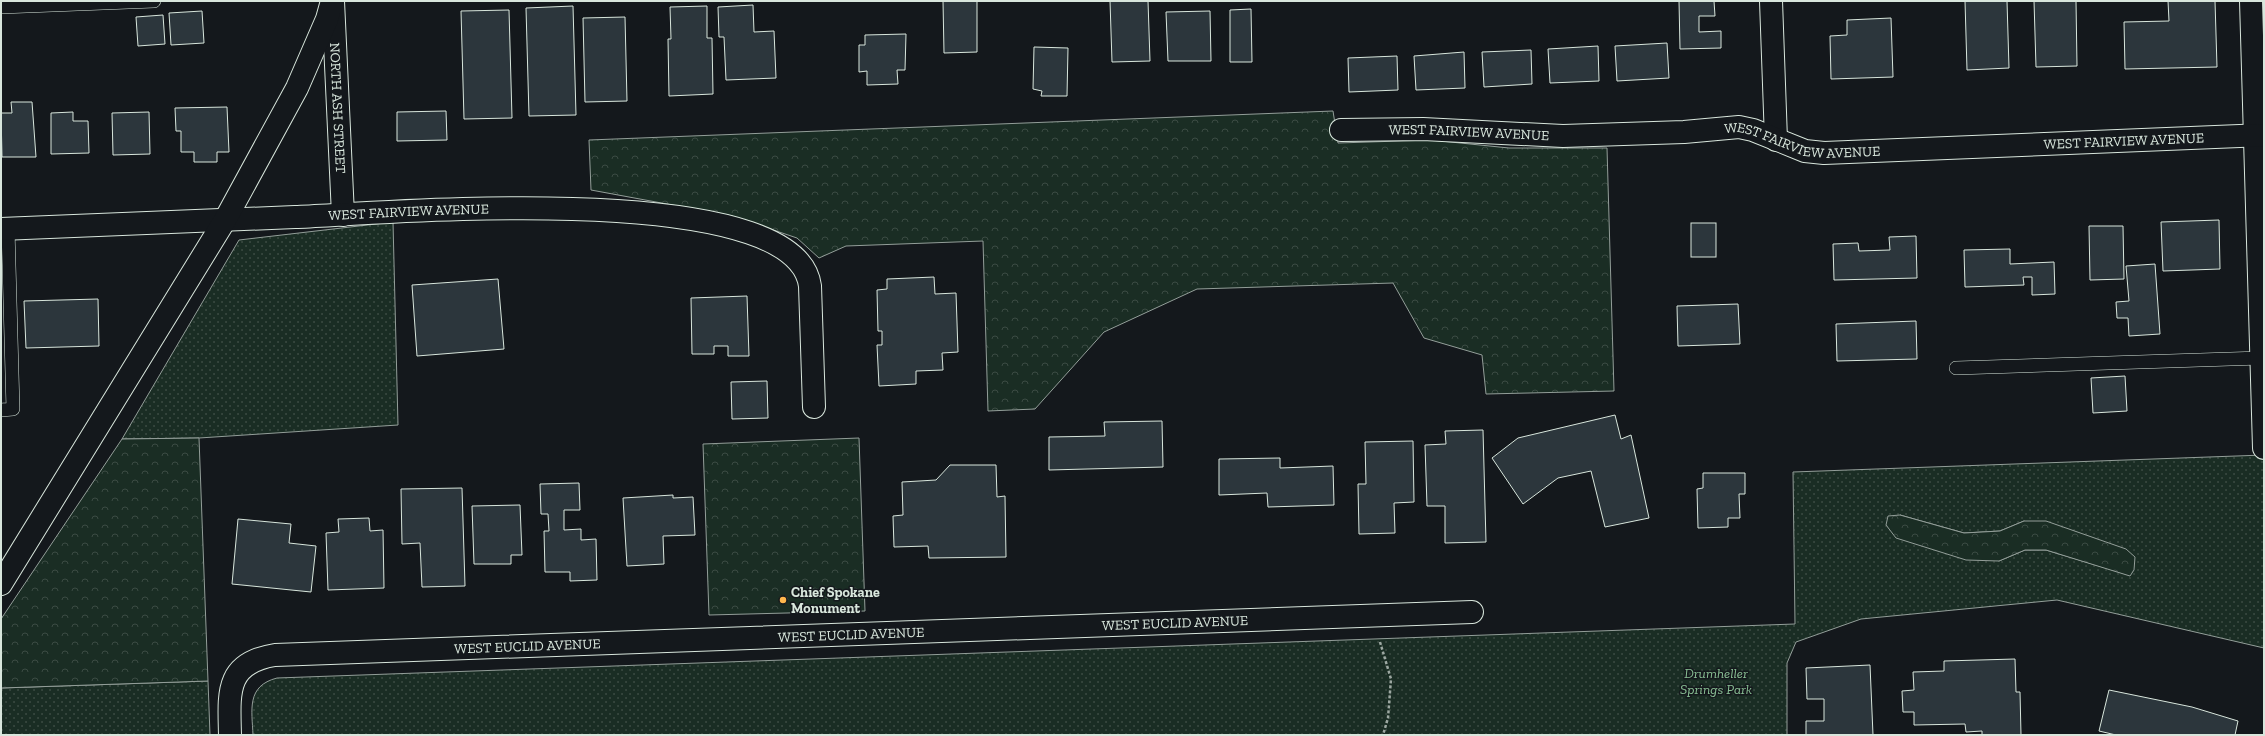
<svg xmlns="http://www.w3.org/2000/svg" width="2265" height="736" font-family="'Zilla Slab',serif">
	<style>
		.grass { fill: url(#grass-dots); stroke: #939e99; fill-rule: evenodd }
		.forest { fill: url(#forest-crowns); stroke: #939e99 }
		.building { fill: #2c363c; stroke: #d8e6dc }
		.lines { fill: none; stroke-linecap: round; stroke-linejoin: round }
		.lane-casing { stroke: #d8e6dc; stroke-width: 14 }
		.street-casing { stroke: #d8e6dc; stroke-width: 24 }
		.primary-casing { stroke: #d8e6dc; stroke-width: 24 }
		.path { stroke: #9da8a2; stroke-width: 2.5; stroke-dasharray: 3 2; stroke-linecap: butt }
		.lane { stroke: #14181c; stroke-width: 13 }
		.street { stroke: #14181c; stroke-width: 22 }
		.primary { stroke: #14181c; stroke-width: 22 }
		.poi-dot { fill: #ffb74d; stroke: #14181c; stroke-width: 1.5 }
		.labels { text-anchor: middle; stroke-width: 3; stroke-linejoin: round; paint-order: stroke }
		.street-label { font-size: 14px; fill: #d8e6dc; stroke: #14181c }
		.poi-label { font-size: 14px; font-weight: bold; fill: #d8e6dc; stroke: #14181c; text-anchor: start }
		.park-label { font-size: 14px; font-style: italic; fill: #8ac095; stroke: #14181c }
	</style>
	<defs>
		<pattern id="grass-dots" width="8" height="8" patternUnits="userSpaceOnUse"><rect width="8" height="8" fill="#1a2d24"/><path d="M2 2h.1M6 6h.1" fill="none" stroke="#3b4b43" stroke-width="1.8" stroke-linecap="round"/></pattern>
		<pattern id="forest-crowns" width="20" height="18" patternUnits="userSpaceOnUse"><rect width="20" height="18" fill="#1a2d24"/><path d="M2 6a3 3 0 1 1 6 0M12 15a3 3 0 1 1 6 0" fill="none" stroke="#3b4b43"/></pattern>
	</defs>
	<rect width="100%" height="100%" fill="#14181c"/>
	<g class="grass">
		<path d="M 393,222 L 398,425 L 199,438 L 122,439 L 239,240 Z"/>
		<path d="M 2264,455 L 2264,648 L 2057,600 L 1861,619 L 1796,642 L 1787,663 L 1787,735 L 253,735 C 252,710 246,686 277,678 L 1795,624 L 1793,472 ZM 1900,515 L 1964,533 L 2000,531 L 2024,521 L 2129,575 L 2046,550 L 2025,550 L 1999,561 Z"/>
		<path d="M 208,681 L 210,735 L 1,735 L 1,688 Z"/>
	</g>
	<g class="forest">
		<path d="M 1333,111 L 1338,143 L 1431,140 L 1509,148 L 1607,148 L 1614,391 L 1486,394 L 1482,355 L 1424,338 L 1393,283 L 1197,289 L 1104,332 L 1035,409 L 988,411 L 983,241 L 846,246 L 819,258 L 797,238 L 732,216 L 591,190 L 589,140 Z"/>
		<path d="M 199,438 L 208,681 L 1,688 L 1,619 L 122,439 Z"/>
		<path d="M 859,438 L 865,611 L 709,615 L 703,444 Z"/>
		<path d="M 1900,515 L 1964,533 L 2000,531 L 2024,521 L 2046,521 L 2126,549 L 2135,557 L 2134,570 L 2130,576 L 2046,550 L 2025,550 L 1999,561 L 1966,560 L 1896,538 L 1886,525 L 1888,516 Z"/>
	</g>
	<g class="building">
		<path d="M 943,1 L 977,1 L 977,52 L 944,53 Z"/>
		<path d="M 1110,1 L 1148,1 L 1150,61 L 1112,62 Z"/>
		<path d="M 1679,1 L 1714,1 L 1715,16 L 1699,16 L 1699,32 L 1721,31 L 1721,48 L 1680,49 Z"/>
		<path d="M 1965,1 L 2007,1 L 2009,68 L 1967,70 Z"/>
		<path d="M 2034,1 L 2076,1 L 2077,66 L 2036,67 Z"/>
		<path d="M 2168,1 L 2215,1 L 2217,67 L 2125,69 L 2124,22 L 2169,21 Z"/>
		<path d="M 753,5 L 754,32 L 774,31 L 776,78 L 726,80 L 724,37 L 719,37 L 718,7 Z"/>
		<path d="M 573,6 L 576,115 L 529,116 L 526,8 Z"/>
		<path d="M 707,6 L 707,38 L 712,38 L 713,94 L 669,96 L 668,39 L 671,39 L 670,7 Z"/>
		<path d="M 1251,9 L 1252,62 L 1230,62 L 1230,10 Z"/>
		<path d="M 509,10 L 512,118 L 464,119 L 461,11 Z"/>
		<path d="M 202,11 L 204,43 L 171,45 L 169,13 Z"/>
		<path d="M 1210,11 L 1211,61 L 1168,61 L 1166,12 Z"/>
		<path d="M 163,15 L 165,44 L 138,46 L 136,17 Z"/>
		<path d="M 625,17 L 627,101 L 585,102 L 583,18 Z"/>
		<path d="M 1891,18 L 1893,77 L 1831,79 L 1830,36 L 1847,35 L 1847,20 Z"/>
		<path d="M 906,34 L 905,70 L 897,70 L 898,84 L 867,85 L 867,71 L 859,72 L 859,45 L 865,45 L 865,35 Z"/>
		<path d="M 1667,43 L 1669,78 L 1617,81 L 1615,46 Z"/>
		<path d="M 1598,46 L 1599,81 L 1550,83 L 1548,49 Z"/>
		<path d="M 1034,47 L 1068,48 L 1067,96 L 1041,96 L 1042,91 L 1033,89 Z"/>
		<path d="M 1531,50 L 1532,84 L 1484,87 L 1482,52 Z"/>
		<path d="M 1464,52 L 1465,88 L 1416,90 L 1414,56 Z"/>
		<path d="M 1397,56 L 1398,90 L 1349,92 L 1348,58 Z"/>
		<path d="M 11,102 L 32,102 L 36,157 L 2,157 L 1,113 L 12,113 Z"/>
		<path d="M 227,107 L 229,152 L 217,152 L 217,162 L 194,162 L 194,152 L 181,152 L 181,131 L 176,131 L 175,108 Z"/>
		<path d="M 446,111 L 447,140 L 397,141 L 397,112 Z"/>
		<path d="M 73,112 L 73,121 L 88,121 L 89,153 L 51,154 L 51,113 Z"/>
		<path d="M 149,112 L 150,154 L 113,155 L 112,113 Z"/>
		<path d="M 2219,220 L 2220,269 L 2163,271 L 2161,222 Z"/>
		<rect x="1691" y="223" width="25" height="34"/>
		<path d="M 2089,226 L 2123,226 L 2124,279 L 2090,280 Z"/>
		<path d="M 1916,236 L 1917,278 L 1834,280 L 1833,244 L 1858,243 L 1859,251 L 1890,250 L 1889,237 Z"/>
		<path d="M 2010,249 L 2010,264 L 2054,262 L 2055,294 L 2032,295 L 2032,277 L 2023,277 L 2024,285 L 1965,287 L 1964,250 Z"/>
		<path d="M 2155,264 L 2160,334 L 2129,336 L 2128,318 L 2117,318 L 2116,302 L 2129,301 L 2126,266 Z"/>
		<path d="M 934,277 L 935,294 L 956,293 L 958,352 L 942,353 L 943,370 L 916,371 L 916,384 L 879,386 L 877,345 L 882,345 L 882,331 L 878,331 L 877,290 L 887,289 L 887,279 Z"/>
		<path d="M 498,279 L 504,349 L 417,356 L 412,285 Z"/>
		<path d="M 747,296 L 749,356 L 728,356 L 728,346 L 714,346 L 714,354 L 692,354 L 691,298 Z"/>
		<path d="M 98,299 L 99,346 L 26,348 L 24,301 Z"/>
		<path d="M 1738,304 L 1740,344 L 1678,346 L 1677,306 Z"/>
		<path d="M 1916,321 L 1917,359 L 1837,361 L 1836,324 Z"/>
		<path d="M 2125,376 L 2127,411 L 2093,413 L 2091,378 Z"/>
		<path d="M 767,381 L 768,418 L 732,419 L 731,382 Z"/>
		<path d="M 1615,415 L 1621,439 L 1631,435 L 1649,518 L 1605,527 L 1591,471 L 1558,478 L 1523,504 L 1492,458 L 1518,438 Z"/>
		<path d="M 1162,421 L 1163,467 L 1049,470 L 1049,437 L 1105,436 L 1104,422 Z"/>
		<path d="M 1483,430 L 1486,542 L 1445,543 L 1445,506 L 1427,506 L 1425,445 L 1446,444 L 1445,431 Z"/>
		<path d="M 1413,441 L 1414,502 L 1394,503 L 1395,533 L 1359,534 L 1358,484 L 1366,484 L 1365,442 Z"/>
		<path d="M 1280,458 L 1280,468 L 1333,466 L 1334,505 L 1268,507 L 1267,493 L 1219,495 L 1219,459 Z"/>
		<path d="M 950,465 L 996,465 L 997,497 L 1005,496 L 1006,557 L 929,558 L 928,546 L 894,547 L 893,516 L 903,515 L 902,482 L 936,480 Z"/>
		<path d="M 1703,473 L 1745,473 L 1745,494 L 1739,494 L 1740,518 L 1728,518 L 1728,527 L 1698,528 L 1697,489 L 1703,488 Z"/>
		<path d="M 579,483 L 580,510 L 564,510 L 564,530 L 581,529 L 581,540 L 596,539 L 597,580 L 570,581 L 570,572 L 545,572 L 544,531 L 549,531 L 548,514 L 541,514 L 540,484 Z"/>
		<path d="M 462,488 L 465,586 L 422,587 L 420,543 L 402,544 L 401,489 Z"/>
		<path d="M 673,495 L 673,498 L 693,497 L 695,535 L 663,536 L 664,564 L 627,566 L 623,498 Z"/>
		<path d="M 520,505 L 522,555 L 511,555 L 511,564 L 474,564 L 472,506 Z"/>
		<path d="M 369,518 L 370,531 L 383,530 L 384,588 L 328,590 L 326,533 L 339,532 L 338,519 Z"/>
		<path d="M 238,519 L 291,524 L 289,543 L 316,546 L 311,592 L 232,584 Z"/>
		<path d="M 2015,659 L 2016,692 L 2020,692 L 2021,735 L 1982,735 L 1982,731 L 1966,732 L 1965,724 L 1914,725 L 1914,712 L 1903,712 L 1902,691 L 1914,690 L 1913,672 L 1944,671 L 1944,661 Z"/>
		<path d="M 1870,665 L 1873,735 L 1806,735 L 1806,721 L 1824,721 L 1824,699 L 1807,699 L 1806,668 Z"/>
		<path d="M 2109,690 L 2192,707 L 2238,721 L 2235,735 L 2116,735 L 2099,731 Z"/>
	</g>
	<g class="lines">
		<defs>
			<g id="lane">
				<path d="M 1,7 L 154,1"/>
				<path d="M 1956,368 L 2261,358"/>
				<path d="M 1,410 L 13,409 L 8,229"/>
			</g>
			<g id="street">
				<path id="s1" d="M 333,1 L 343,215"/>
				<path d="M 1771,1 L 1776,140"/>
				<path d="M 2251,1 L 2264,448"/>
				<path id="s2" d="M 1341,130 L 1423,129 L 1563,136 L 1684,132 L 1739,127 L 1753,130 L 1805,151 L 1824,153 L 2264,135"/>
				<path id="s3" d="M 1,229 C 99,225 197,221 295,217 C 378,214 796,176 810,286 L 814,407"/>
				<path id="s4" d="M 230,735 C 229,693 225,663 275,655 L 1472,612"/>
			</g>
			<path id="primary" d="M 1,584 L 225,220 L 297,88 L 327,19 L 332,1"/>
		</defs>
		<use href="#lane" class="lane-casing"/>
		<use href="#street" class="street-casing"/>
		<use href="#primary" class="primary-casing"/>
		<path class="path" d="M 1380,642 L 1391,679 L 1388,718 L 1383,735"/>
		<use href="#lane" class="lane"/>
		<use href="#street" class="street"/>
		<use href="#primary" class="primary"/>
	</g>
	<circle class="poi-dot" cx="783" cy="600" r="4"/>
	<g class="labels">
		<g class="street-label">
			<text dy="5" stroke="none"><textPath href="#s1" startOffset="107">NORTH ASH STREET</textPath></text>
			<text dy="5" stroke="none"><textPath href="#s2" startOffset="128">WEST FAIRVIEW AVENUE</textPath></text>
			<text dy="5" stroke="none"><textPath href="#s2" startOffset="464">WEST FAIRVIEW AVENUE</textPath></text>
			<text dy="5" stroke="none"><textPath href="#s2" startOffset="788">WEST FAIRVIEW AVENUE</textPath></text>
			<text dy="5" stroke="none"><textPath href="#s3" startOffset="408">WEST FAIRVIEW AVENUE</textPath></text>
			<text dy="5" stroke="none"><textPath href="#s4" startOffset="1006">WEST EUCLID AVENUE</textPath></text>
			<text dy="5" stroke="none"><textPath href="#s4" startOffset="682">WEST EUCLID AVENUE</textPath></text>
			<text dy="5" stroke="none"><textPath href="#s4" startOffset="358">WEST EUCLID AVENUE</textPath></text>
		</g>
		<g class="poi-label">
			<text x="791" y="597">Chief Spokane<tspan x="791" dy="16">Monument</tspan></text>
		</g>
		<g class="park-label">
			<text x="1716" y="678">Drumheller<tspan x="1716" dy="16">Springs Park</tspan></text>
		</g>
	</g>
	<rect width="2265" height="736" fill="none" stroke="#d8e6dc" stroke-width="4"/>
</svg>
